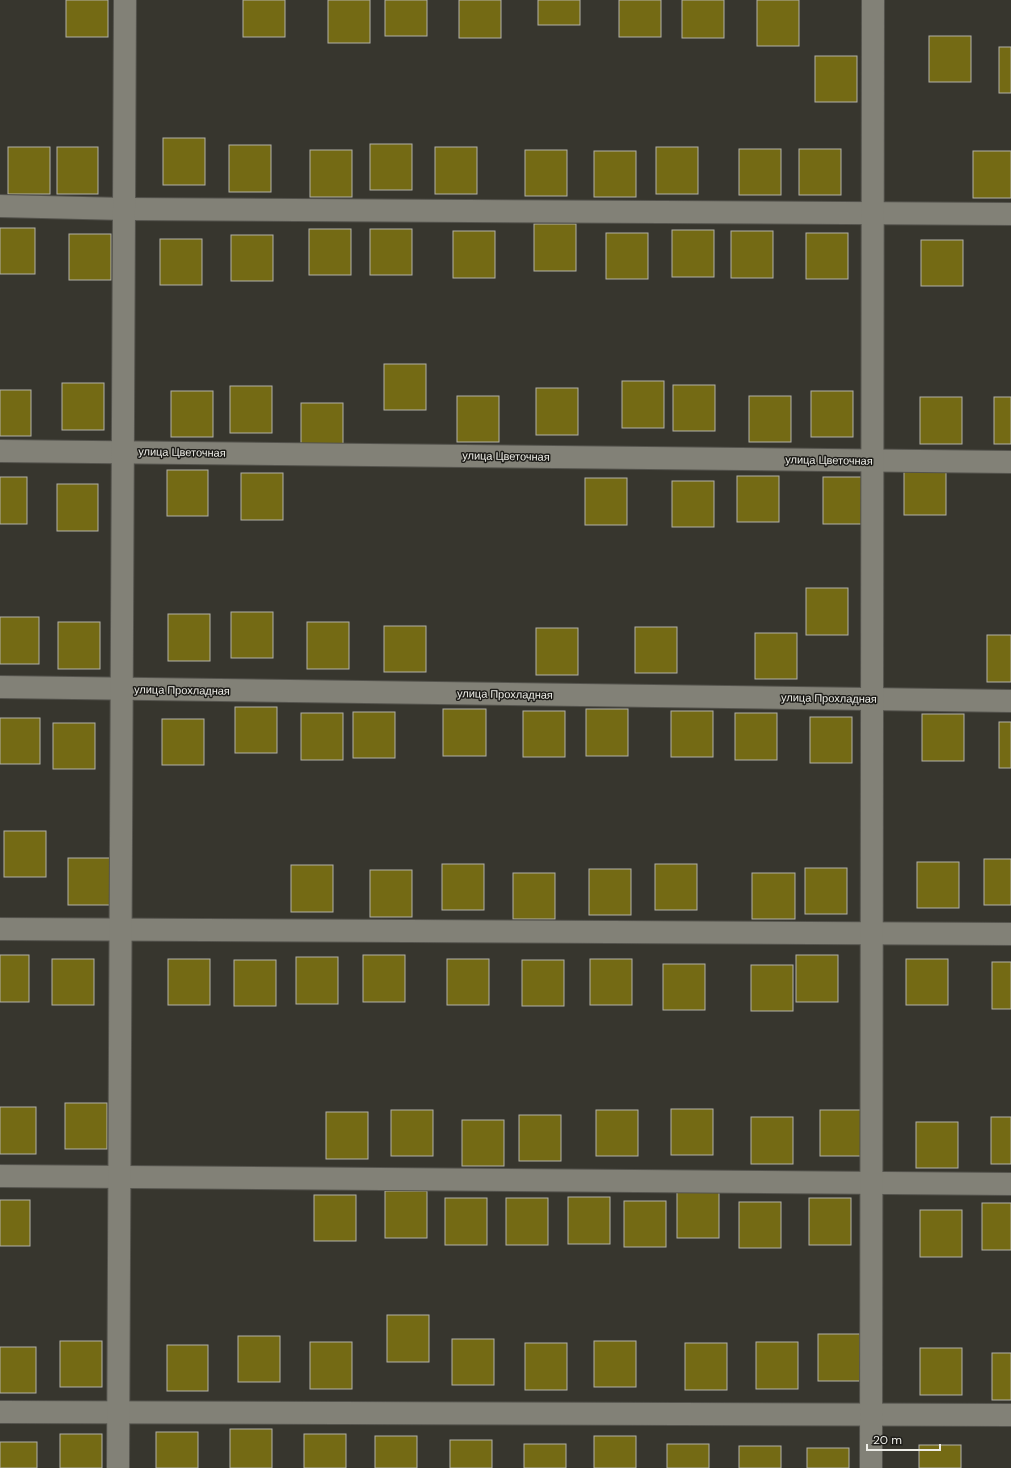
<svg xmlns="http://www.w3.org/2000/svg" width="1011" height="1468" font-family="'DM Sans',sans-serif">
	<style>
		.building { fill: #746a14; stroke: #b1b0a6 }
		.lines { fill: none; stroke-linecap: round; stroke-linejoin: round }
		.minor-casing { stroke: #54534d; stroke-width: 24 }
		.minor { stroke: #828177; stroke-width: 22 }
		.labels { text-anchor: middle; stroke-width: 3; stroke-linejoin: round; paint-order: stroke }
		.street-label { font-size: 11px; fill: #eeeee8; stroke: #1e1d19 }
	</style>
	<rect width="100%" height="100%" fill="#37362e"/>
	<g class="building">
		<rect x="66" y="0" width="42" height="37"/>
		<rect x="243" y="0" width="42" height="37"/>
		<rect x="328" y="0" width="42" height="43"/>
		<rect x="385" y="0" width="42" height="36"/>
		<rect x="459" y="0" width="42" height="38"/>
		<rect x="538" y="0" width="42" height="25"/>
		<rect x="619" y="0" width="42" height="37"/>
		<rect x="682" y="0" width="42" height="38"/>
		<rect x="757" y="0" width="42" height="46"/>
		<rect x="929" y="36" width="42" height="46"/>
		<rect x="999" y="47" width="12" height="46"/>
		<rect x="815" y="56" width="42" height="46"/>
		<rect x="163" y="138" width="42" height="47"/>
		<rect x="370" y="144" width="42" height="46"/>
		<rect x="229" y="145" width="42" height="47"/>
		<rect x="8" y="147" width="42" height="47"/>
		<rect x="57" y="147" width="41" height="47"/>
		<rect x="435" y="147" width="42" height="47"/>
		<rect x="656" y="147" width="42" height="47"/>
		<rect x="739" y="149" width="42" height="46"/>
		<rect x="799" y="149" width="42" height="46"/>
		<rect x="310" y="150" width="42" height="47"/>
		<rect x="525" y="150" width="42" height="46"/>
		<rect x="594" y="151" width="42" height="46"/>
		<rect x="973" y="151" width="38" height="47"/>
		<rect x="534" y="224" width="42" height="47"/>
		<rect x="0" y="228" width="35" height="46"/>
		<rect x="309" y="229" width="42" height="46"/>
		<rect x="370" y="229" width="42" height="46"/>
		<rect x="672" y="230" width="42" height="47"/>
		<rect x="453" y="231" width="42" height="47"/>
		<rect x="731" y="231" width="42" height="47"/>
		<rect x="606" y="233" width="42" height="46"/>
		<rect x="806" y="233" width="42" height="46"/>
		<rect x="69" y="234" width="42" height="46"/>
		<rect x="231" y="235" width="42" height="46"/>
		<rect x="160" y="239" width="42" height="46"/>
		<rect x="921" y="240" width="42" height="46"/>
		<rect x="384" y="364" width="42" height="46"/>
		<rect x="622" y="381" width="42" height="47"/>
		<rect x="62" y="383" width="42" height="47"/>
		<rect x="673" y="385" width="42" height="46"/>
		<rect x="230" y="386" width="42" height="47"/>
		<rect x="536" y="388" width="42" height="47"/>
		<rect x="0" y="390" width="31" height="46"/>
		<rect x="171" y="391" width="42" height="46"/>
		<rect x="811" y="391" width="42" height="46"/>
		<rect x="457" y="396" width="42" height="46"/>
		<rect x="749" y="396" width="42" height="46"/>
		<rect x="920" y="397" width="42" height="47"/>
		<rect x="994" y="397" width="17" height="47"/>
		<rect x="301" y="403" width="42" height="47"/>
		<rect x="904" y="469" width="42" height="46"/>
		<rect x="167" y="470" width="41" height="46"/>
		<rect x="241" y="473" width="42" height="47"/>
		<rect x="737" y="476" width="42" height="46"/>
		<rect x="0" y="477" width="27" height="47"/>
		<rect x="823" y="477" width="42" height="47"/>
		<rect x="585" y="478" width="42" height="47"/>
		<rect x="672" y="481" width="42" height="46"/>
		<rect x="57" y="484" width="41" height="47"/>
		<rect x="806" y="588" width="42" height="47"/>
		<rect x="231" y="612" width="42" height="46"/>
		<rect x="168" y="614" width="42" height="47"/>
		<rect x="0" y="617" width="39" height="47"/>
		<rect x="58" y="622" width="42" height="47"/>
		<rect x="307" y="622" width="42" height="47"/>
		<rect x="384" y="626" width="42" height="46"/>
		<rect x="635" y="627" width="42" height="46"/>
		<rect x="536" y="628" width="42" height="47"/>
		<rect x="755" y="633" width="42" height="46"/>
		<rect x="987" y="635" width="24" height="47"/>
		<rect x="235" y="707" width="42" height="46"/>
		<rect x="443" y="709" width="43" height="47"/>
		<rect x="586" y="709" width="42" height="47"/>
		<rect x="523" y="711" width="42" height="46"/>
		<rect x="671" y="711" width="42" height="46"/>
		<rect x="353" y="712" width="42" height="46"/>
		<rect x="301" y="713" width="42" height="47"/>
		<rect x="735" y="713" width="42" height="47"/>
		<rect x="922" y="714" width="42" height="47"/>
		<rect x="810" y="717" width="42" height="46"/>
		<rect x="0" y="718" width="40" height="46"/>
		<rect x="162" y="719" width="42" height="46"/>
		<rect x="999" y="722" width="12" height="46"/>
		<rect x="53" y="723" width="42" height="46"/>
		<rect x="4" y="831" width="42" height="46"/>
		<rect x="68" y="858" width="42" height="47"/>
		<rect x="984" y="859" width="27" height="46"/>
		<rect x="917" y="862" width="42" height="46"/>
		<rect x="442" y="864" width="42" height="46"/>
		<rect x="655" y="864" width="42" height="46"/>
		<rect x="291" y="865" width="42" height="47"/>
		<rect x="805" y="868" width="42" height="46"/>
		<rect x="589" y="869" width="42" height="46"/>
		<rect x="370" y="870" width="42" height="47"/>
		<rect x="513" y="873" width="42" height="46"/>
		<rect x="752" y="873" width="43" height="46"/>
		<rect x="0" y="955" width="29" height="47"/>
		<rect x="363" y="955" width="42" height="47"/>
		<rect x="796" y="955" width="42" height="47"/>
		<rect x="296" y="957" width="42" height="47"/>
		<rect x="52" y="959" width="42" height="46"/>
		<rect x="168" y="959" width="42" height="46"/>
		<rect x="447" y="959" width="42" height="46"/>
		<rect x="590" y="959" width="42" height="46"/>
		<rect x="906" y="959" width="42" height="46"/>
		<rect x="234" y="960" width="42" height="46"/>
		<rect x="522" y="960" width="42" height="46"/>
		<rect x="992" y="962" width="19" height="47"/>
		<rect x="663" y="964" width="42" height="46"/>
		<rect x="751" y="965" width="42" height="46"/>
		<rect x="65" y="1103" width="42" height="46"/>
		<rect x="0" y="1107" width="36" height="47"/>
		<rect x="671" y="1109" width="42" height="46"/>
		<rect x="391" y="1110" width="42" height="46"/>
		<rect x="596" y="1110" width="42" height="46"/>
		<rect x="820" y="1110" width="41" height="46"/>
		<rect x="326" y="1112" width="42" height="47"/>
		<rect x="519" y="1115" width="42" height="46"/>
		<rect x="751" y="1117" width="42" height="47"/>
		<rect x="991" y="1117" width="20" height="47"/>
		<rect x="462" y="1120" width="42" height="46"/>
		<rect x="916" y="1122" width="42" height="46"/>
		<rect x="385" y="1191" width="42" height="47"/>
		<rect x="677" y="1191" width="42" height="47"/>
		<rect x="314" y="1195" width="42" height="46"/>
		<rect x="568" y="1197" width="42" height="47"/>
		<rect x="445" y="1198" width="42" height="47"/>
		<rect x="506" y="1198" width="42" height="47"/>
		<rect x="809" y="1198" width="42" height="47"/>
		<rect x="0" y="1200" width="30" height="46"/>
		<rect x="624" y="1201" width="42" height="46"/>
		<rect x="739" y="1202" width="42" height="46"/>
		<rect x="982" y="1203" width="29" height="47"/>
		<rect x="920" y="1210" width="42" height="47"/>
		<rect x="387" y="1315" width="42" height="47"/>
		<rect x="818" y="1334" width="42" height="47"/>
		<rect x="238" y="1336" width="42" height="46"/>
		<rect x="452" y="1339" width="42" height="46"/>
		<rect x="60" y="1341" width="42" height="46"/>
		<rect x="594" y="1341" width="42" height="46"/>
		<rect x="310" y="1342" width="42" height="47"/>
		<rect x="756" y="1342" width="42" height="47"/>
		<rect x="525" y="1343" width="42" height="47"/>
		<rect x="685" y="1343" width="42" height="47"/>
		<rect x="167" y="1345" width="41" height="46"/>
		<rect x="0" y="1347" width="36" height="46"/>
		<rect x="920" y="1348" width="42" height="47"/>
		<rect x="992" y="1353" width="19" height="47"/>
		<rect x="230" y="1429" width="42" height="39"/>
		<rect x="156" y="1432" width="42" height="36"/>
		<rect x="60" y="1434" width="42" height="34"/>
		<rect x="304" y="1434" width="42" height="34"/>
		<rect x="375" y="1436" width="42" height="32"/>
		<rect x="594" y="1436" width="42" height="32"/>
		<rect x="450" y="1440" width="42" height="28"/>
		<rect x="0" y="1442" width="37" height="26"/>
		<rect x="524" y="1444" width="42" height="24"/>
		<rect x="667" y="1444" width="42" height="24"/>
		<rect x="919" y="1445" width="42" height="23"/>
		<rect x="739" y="1446" width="42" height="22"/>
		<rect x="807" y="1448" width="42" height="20"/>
	</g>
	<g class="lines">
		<defs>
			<g id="minor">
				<path d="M 0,206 L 124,209 L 1011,214"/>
				<path d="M 0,451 L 1011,462"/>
				<path d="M 0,687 L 1011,701"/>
				<path d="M 0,929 L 1011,934"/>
				<path d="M 0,1176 L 1011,1184"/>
				<path d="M 0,1412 L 1011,1415"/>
				<path d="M 118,1468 L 125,0"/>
				<path d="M 871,1468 L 873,0"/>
			</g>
		</defs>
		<use href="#minor" class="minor-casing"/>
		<use href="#minor" class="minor"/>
	</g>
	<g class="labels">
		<g class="street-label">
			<text transform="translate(182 452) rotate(1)" y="4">улица Цветочная</text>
			<text transform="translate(506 456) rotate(1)" y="4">улица Цветочная</text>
			<text transform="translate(829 460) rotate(1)" y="4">улица Цветочная</text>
			<text transform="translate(182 690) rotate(1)" y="4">улица Прохладная</text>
			<text transform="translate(505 694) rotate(1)" y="4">улица Прохладная</text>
			<text transform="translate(829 698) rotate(1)" y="4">улица Прохладная</text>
		</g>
	</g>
	<path d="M867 1444v6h73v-6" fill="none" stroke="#eeeee8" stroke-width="2"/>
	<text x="873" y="1444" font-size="12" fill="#eeeee8" stroke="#1e1d19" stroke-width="3" paint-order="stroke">20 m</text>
</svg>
